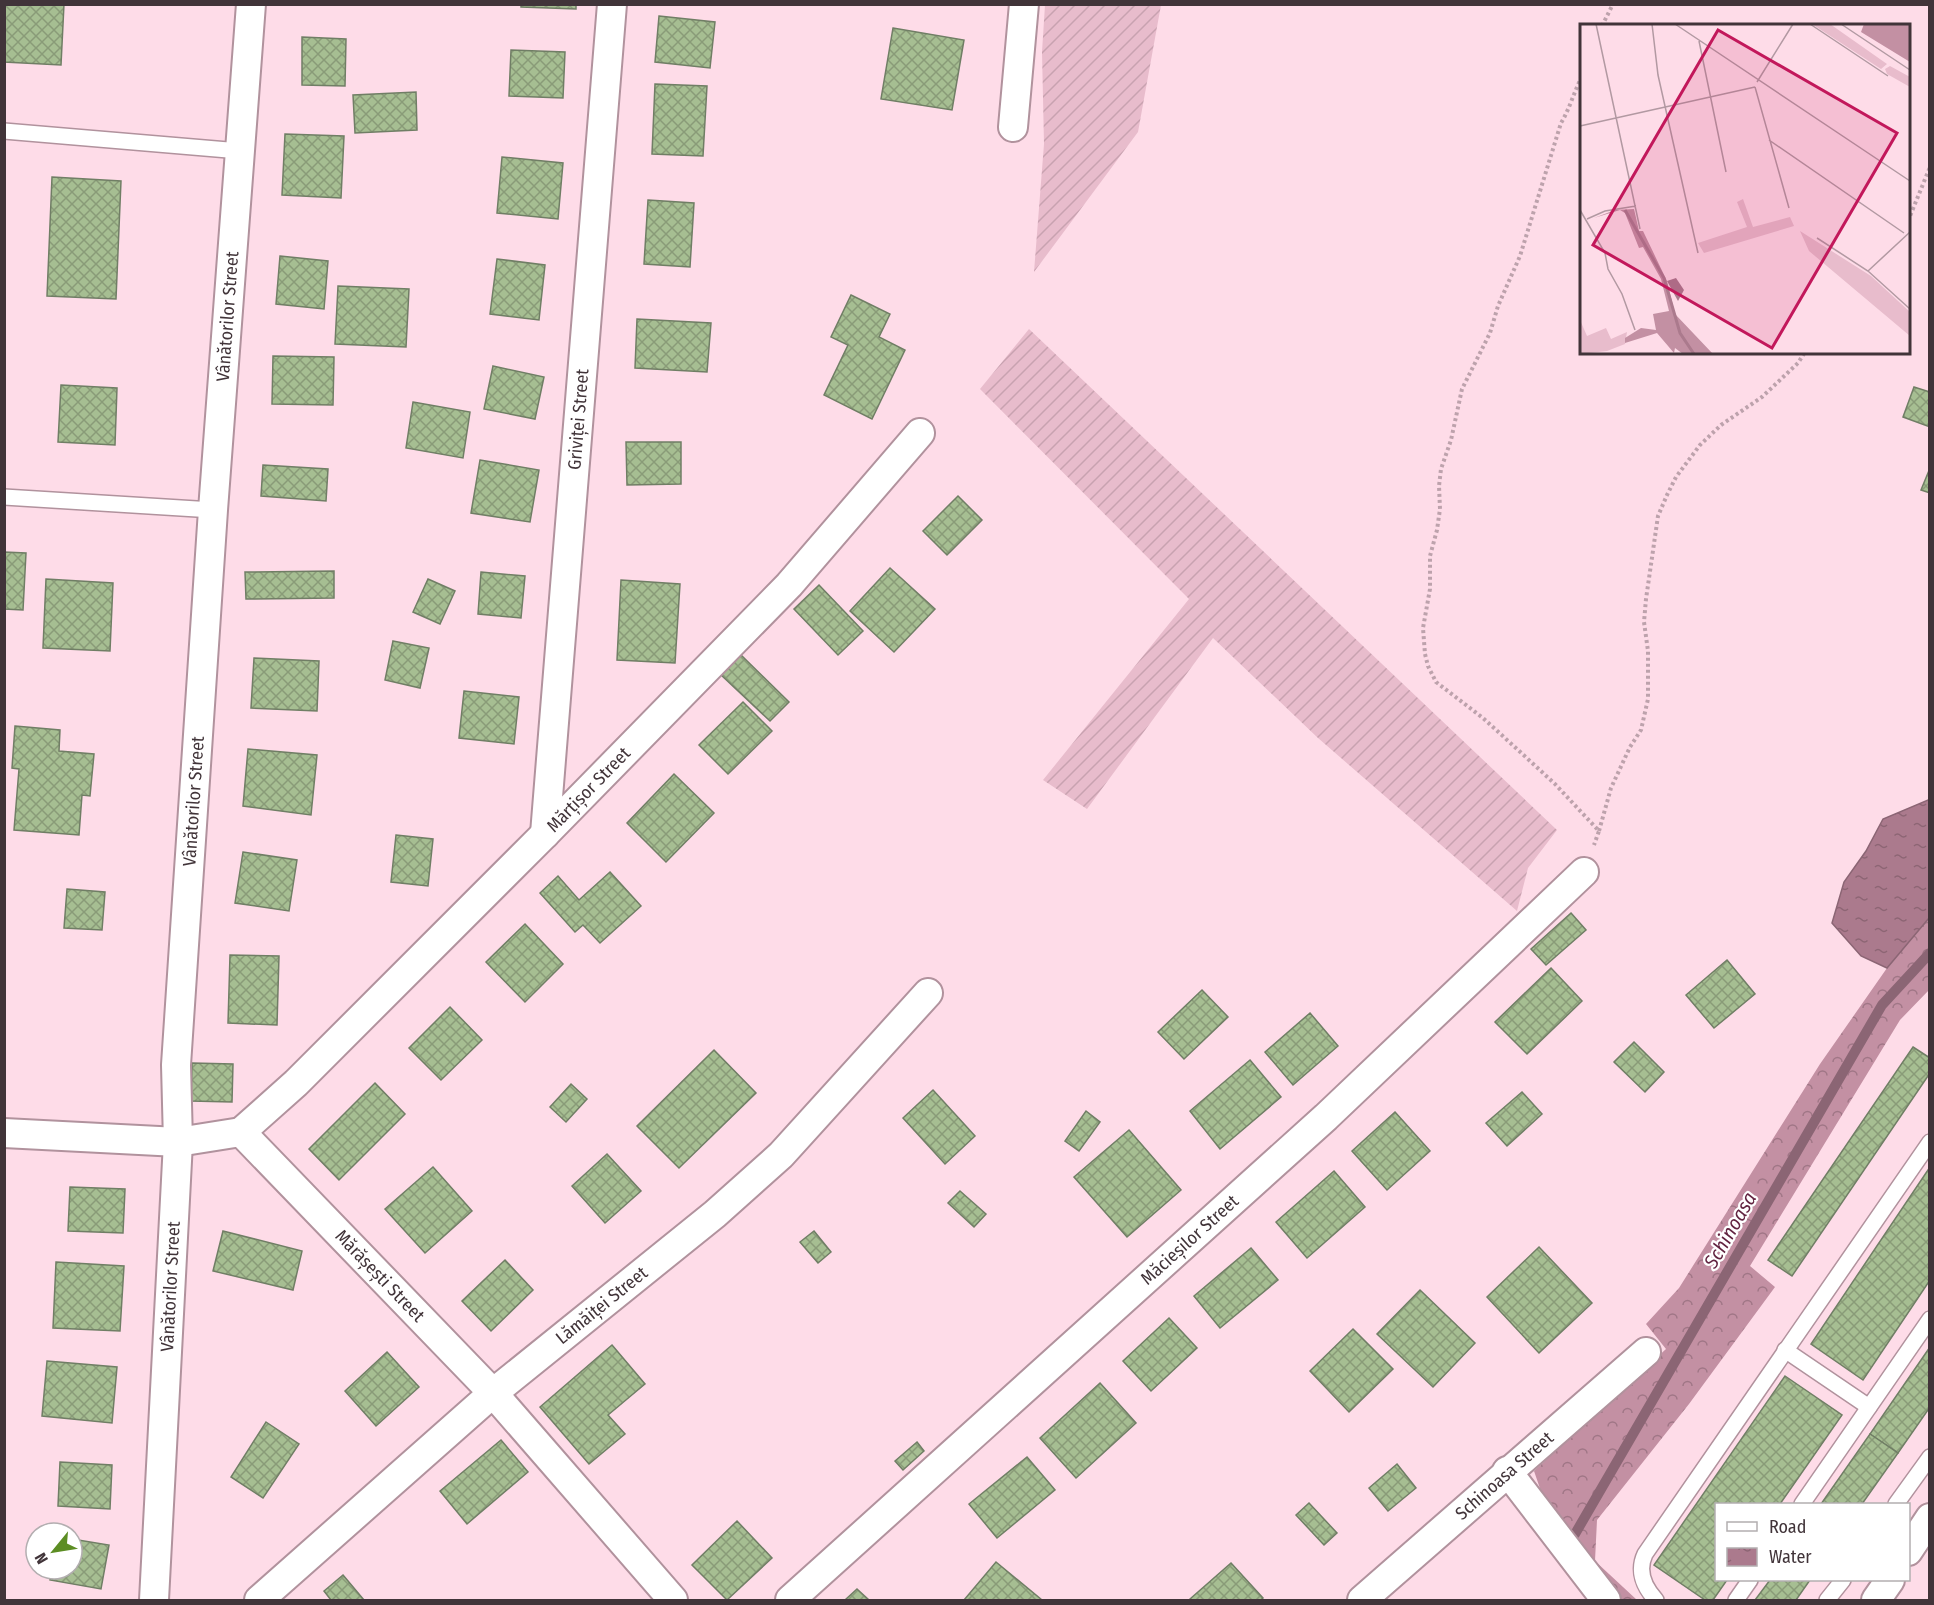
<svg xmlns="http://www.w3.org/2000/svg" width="1934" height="1605" font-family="'Fira Sans Condensed',sans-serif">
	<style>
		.forest { fill: url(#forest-crowns) }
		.garden { fill: url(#garden-furrows) }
		.water { fill: url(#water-ripples); stroke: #8b6574; stroke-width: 1.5 }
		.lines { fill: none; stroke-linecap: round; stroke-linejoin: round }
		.stream { stroke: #8b6574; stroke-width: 10 }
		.building { fill: url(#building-cross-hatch); stroke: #707e65; stroke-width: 1.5 }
		.service-casing { stroke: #b1929d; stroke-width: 18 }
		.minor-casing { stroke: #b1929d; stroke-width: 32 }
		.path { stroke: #bda2ac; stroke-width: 4; stroke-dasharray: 3 3; stroke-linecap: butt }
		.service { stroke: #fff; stroke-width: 15 }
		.minor { stroke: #fff; stroke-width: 28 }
		.labels { text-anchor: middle; stroke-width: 4.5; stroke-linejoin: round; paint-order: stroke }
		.street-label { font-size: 18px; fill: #413439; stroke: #fff }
		.water-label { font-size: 20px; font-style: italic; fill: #622441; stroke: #fff }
		.inset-river { fill: none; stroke: #ab7a8d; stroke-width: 3 }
		.inset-road { fill: none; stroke: #b299a2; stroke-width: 1.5 }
		.view { fill: #c2185b; fill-opacity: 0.15; stroke: #c2185b; stroke-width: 3 }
		.inset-edge { fill: none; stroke: #413439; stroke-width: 3 }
	</style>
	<defs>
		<pattern id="forest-crowns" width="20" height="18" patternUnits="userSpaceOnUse" patternTransform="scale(1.5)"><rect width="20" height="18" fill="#c390a3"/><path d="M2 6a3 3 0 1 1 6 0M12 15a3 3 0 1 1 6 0" fill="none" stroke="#a07686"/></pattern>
		<pattern id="garden-furrows" width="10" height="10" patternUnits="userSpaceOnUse" patternTransform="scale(1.5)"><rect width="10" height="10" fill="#e8bccc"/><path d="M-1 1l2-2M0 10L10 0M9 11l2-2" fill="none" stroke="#c8a2b0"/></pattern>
		<pattern id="water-ripples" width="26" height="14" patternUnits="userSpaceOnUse" patternTransform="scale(1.5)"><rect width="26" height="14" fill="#ab7a8d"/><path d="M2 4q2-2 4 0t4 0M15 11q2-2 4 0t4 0" fill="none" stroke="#8d6574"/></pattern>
		<pattern id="building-cross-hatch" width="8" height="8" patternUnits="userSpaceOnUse" patternTransform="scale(1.5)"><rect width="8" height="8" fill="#a6be92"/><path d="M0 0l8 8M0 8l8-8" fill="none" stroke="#899b78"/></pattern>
	</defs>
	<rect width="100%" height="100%" fill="#fedce8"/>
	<path class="forest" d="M 1929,918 L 1929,990 L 1900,1020 L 1750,1266 L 1775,1287 L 1689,1404 L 1597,1520 L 1595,1561 L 1637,1600 L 1615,1600 L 1547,1509 L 1534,1471 L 1666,1349 L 1646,1324 L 1679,1288 L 1820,1064 L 1887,968 Z"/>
	<g class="garden">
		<path d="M 1045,5 L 1161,5 L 1138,132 L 1034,272 L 1044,144 L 1042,52 Z"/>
		<path d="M 1029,329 L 1557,830 L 1528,868 L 1517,911 L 1318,738 L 1213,638 L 1087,809 L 1043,780 L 1189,599 L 980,389 Z"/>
	</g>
	<path class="water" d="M 1928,800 L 1930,801 L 1929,918 L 1887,968 L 1861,956 L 1832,923 L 1844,882 L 1866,851 L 1883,819 Z"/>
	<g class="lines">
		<path class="stream" d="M 1575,1534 L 1882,1005 L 1930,953"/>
	</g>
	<g class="building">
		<path d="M 4,4 L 64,4 L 61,65 L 4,62 Z"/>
		<path d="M 521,4 L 576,4 L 576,9 L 521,7 Z"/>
		<path d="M 659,16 L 715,22 L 710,68 L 655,62 Z"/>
		<path d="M 893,28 L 964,40 L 952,110 L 881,99 Z"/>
		<path d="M 302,37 L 346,39 L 345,86 L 302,85 Z"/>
		<path d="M 511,50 L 565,52 L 563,98 L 509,96 Z"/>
		<path d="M 655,84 L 707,86 L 703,156 L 652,154 Z"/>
		<path d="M 416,92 L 417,130 L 355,133 L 353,95 Z"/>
		<path d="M 285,134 L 344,136 L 341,198 L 282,195 Z"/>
		<path d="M 502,157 L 563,163 L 558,219 L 497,213 Z"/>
		<path d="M 52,177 L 121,181 L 116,299 L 47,296 Z"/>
		<path d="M 648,200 L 694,203 L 690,267 L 644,264 Z"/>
		<path d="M 280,256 L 328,261 L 324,309 L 276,304 Z"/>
		<path d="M 497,259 L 545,265 L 539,320 L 490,314 Z"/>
		<path d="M 338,286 L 409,289 L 406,347 L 335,344 Z"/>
		<path d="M 851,295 L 890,314 L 879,337 L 905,350 L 872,419 L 824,395 L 848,345 L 831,337 Z"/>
		<path d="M 637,319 L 711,323 L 707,372 L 635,368 Z"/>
		<path d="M 273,356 L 334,357 L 333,405 L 272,404 Z"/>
		<path d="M 493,366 L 544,377 L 535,419 L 484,409 Z"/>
		<path d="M 61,385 L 117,388 L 115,445 L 58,442 Z"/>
		<path d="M 1914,387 L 1930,392 L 1930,427 L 1903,417 Z"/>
		<path d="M 413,402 L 470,412 L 463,458 L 406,448 Z"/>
		<path d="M 626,442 L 681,442 L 681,484 L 627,485 Z"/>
		<path d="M 480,460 L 539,470 L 530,522 L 471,513 Z"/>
		<path d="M 263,465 L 328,469 L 326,501 L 261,496 Z"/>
		<path d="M 1930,468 L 1930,493 L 1921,490 Z"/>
		<path d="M 958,496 L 982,520 L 947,555 L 923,531 Z"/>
		<path d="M 4,552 L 26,553 L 23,610 L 4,609 Z"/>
		<path d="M 890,568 L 935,609 L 894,652 L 850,611 Z"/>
		<path d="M 334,571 L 334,598 L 246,599 L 245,572 Z"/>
		<path d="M 481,572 L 525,576 L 521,618 L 478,614 Z"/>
		<path d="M 46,579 L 113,583 L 110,651 L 43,648 Z"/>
		<path d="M 428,579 L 455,591 L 440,624 L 413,612 Z"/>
		<path d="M 621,580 L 680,584 L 675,663 L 617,660 Z"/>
		<path d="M 819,585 L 863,631 L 838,655 L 794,609 Z"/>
		<path d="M 393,641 L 429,648 L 420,688 L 385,680 Z"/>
		<path d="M 740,654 L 789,702 L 770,721 L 720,674 Z"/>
		<path d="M 254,658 L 319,661 L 317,711 L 251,708 Z"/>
		<path d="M 464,691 L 519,697 L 514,744 L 459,738 Z"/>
		<path d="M 743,702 L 772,731 L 728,774 L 699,745 Z"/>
		<path d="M 15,726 L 60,730 L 59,751 L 94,754 L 90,796 L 82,795 L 79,835 L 14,830 L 19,769 L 12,768 Z"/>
		<path d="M 248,749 L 317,755 L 311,815 L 243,806 Z"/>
		<path d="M 674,774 L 714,813 L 666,862 L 627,823 Z"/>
		<path d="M 396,835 L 433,839 L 428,886 L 391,882 Z"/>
		<path d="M 243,852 L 297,860 L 289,911 L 235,903 Z"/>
		<path d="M 610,872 L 641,906 L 600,943 L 583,925 L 575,932 L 540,893 L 558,876 L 579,900 Z"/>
		<path d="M 67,889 L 105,892 L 102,930 L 64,928 Z"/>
		<path d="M 1571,913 L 1586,930 L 1546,965 L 1531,949 Z"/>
		<path d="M 525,924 L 563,964 L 525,1002 L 486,962 Z"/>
		<path d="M 230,955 L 279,956 L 277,1025 L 228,1023 Z"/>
		<path d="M 1727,960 L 1755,994 L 1714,1028 L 1686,995 Z"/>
		<path d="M 1551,968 L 1582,1001 L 1527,1054 L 1495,1022 Z"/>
		<path d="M 1202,990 L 1228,1017 L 1184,1059 L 1158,1032 Z"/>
		<path d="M 450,1007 L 482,1040 L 441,1080 L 409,1048 Z"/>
		<path d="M 1310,1013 L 1338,1046 L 1293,1085 L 1265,1052 Z"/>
		<path d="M 1634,1042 L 1664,1072 L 1645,1092 L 1614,1062 Z"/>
		<path d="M 1913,1047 L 1930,1058 L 1930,1073 L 1792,1276 L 1768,1260 Z"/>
		<path d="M 714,1050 L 756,1093 L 679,1168 L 637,1126 Z"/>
		<path d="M 1250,1060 L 1281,1097 L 1220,1149 L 1190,1111 Z"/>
		<path d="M 192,1063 L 233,1064 L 232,1102 L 191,1101 Z"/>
		<path d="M 375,1083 L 405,1114 L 339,1180 L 309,1149 Z"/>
		<path d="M 571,1084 L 587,1099 L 566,1122 L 550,1107 Z"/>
		<path d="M 933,1090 L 975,1136 L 945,1164 L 903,1118 Z"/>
		<path d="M 1522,1092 L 1542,1114 L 1507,1146 L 1486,1123 Z"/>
		<path d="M 1086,1111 L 1100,1122 L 1079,1151 L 1065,1141 Z"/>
		<path d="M 1395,1112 L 1430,1151 L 1387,1190 L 1352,1151 Z"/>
		<path d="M 1129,1130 L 1181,1190 L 1127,1237 L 1074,1177 Z"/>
		<path d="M 607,1154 L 641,1191 L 605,1223 L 572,1186 Z"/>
		<path d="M 433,1167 L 472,1211 L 425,1253 L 385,1209 Z"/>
		<path d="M 1930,1167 L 1930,1280 L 1863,1380 L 1811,1344 Z"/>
		<path d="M 1334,1171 L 1365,1207 L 1307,1258 L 1276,1222 Z"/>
		<path d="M 70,1187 L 125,1189 L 123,1233 L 68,1231 Z"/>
		<path d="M 960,1191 L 986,1214 L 974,1227 L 948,1203 Z"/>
		<path d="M 223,1231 L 302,1251 L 293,1290 L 213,1271 Z"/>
		<path d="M 814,1231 L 831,1252 L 818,1263 L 800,1242 Z"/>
		<path d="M 1539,1247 L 1592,1303 L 1539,1353 L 1487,1297 Z"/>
		<path d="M 1251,1248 L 1278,1280 L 1220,1328 L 1194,1296 Z"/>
		<path d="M 505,1260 L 533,1290 L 491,1331 L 462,1301 Z"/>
		<path d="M 56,1262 L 124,1266 L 120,1331 L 53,1328 Z"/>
		<path d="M 1420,1290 L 1475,1343 L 1433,1387 L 1377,1334 Z"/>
		<path d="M 1169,1318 L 1197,1348 L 1151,1391 L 1123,1361 Z"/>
		<path d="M 1353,1329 L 1393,1369 L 1349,1412 L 1310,1371 Z"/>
		<path d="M 612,1345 L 645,1384 L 608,1415 L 625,1434 L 589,1464 L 540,1407 Z"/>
		<path d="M 1930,1347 L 1930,1407 L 1898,1453 L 1870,1434 Z"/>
		<path d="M 387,1352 L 419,1387 L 376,1426 L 345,1391 Z"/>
		<path d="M 47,1361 L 117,1367 L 112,1423 L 42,1416 Z"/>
		<path d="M 1785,1376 L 1842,1415 L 1780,1504 L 1716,1504 L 1716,1580 L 1727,1580 L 1713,1600 L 1705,1600 L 1654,1565 Z"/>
		<path d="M 1100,1383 L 1136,1423 L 1076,1478 L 1040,1438 Z"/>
		<path d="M 266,1422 L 299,1444 L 263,1498 L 231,1477 Z"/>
		<path d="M 1870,1434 L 1898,1453 L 1862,1504 L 1821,1504 Z"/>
		<path d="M 501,1440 L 528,1472 L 467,1524 L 440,1491 Z"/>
		<path d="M 917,1442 L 924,1451 L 903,1470 L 895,1461 Z"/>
		<path d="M 1027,1457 L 1055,1490 L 997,1538 L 969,1504 Z"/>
		<path d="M 60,1462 L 112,1465 L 110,1509 L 58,1506 Z"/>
		<path d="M 1397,1464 L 1416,1488 L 1388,1511 L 1369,1488 Z"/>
		<path d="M 1309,1503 L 1337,1533 L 1324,1545 L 1296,1515 Z"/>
		<path d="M 737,1521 L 772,1558 L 727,1600 L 692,1565 Z"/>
		<path d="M 72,1539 L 109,1545 L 101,1589 L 50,1580 L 52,1569 L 72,1569 Z"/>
		<path d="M 996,1562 L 1042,1600 L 964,1600 Z"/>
		<path d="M 1231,1563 L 1263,1598 L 1261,1600 L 1191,1600 L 1190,1599 Z"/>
		<path d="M 343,1575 L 364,1600 L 331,1600 L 324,1591 Z"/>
		<path d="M 1770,1580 L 1810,1580 L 1796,1600 L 1755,1600 Z"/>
		<path d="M 857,1589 L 869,1600 L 845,1600 Z"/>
	</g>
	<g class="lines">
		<defs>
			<g id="service">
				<path d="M 4,131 L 240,151"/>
				<path d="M 4,497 L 213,510"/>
				<path d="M 1785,1350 L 1869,1407"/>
				<path d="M 1802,1504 L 1930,1319"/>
				<path d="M 1896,1504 L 1930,1457"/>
				<path d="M 1656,1600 C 1644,1587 1637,1571 1645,1554 L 1930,1142"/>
				<path d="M 1736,1600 L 1750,1580"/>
				<path d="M 1827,1600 L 1843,1580"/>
			</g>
			<g id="minor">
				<path d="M 1013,127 L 1024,4"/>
				<path id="s1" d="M 545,834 L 612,4"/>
				<path id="s2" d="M 241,1132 L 296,1083 L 545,834 L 789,585 L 920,433"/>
				<path id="s3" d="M 241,1132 L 493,1393 L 673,1600"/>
				<path d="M 4,1133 L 178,1142 L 241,1132"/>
				<path d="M 1507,1471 L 1606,1600"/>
				<path d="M 1908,1551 L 1930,1518"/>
				<path id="s4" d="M 154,1600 L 178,1142 L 176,1065 L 213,510 L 251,4"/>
				<path id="s5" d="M 259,1600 L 493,1393 L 715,1214 L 781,1155 L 928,993"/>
				<path id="s6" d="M 790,1600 L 1326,1117 L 1584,872"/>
				<path id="s7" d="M 1362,1600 L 1646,1352"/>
				<path d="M 1876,1600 L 1890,1580"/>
			</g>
		</defs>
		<use href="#service" class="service-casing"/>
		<use href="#minor" class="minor-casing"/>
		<g class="path">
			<path d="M 1602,26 L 1613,4"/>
			<path d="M 1582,76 C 1574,92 1570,108 1561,123 L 1520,256 L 1498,306 L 1490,333 L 1462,389 L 1451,440 L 1441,469 L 1439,486 L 1440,509 L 1437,530 L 1430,556 L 1430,589 L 1423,628 L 1425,654 L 1428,666 L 1436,682 L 1483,718 L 1517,749 L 1555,784 L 1599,831 L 1594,845"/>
			<path d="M 1908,221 L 1930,167"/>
			<path d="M 1599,831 L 1611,788 L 1630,747 L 1641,730 L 1648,699 L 1648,651 L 1644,622 L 1646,599 L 1658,516 L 1667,495 L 1676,477 L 1700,445 L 1721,425 L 1762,397 L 1798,363 L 1805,352"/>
		</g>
		<use href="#service" class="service"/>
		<use href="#minor" class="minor"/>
	</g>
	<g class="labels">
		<g class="street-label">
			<text dy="6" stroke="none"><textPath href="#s4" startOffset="1286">Vânătorilor Street</textPath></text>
			<text dy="6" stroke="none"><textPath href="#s1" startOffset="416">Griviței Street</textPath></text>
			<text dy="6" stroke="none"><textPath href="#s2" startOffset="488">Mărțișor Street</textPath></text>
			<text dy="6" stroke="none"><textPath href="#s4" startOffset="800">Vânătorilor Street</textPath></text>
			<text dy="6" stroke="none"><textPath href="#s6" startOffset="538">Măcieșilor Street</textPath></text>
			<text dy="6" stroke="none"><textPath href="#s3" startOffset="200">Mărășești Street</textPath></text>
			<text dy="6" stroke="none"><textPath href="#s4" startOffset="314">Vânătorilor Street</textPath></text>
			<text dy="6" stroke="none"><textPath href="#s5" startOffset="452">Lămăiței Street</textPath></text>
			<text dy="6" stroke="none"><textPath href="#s7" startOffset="189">Schinoasa Street</textPath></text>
		</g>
		<g class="water-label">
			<text transform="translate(1730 1230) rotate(-60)" y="7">Schinoasa</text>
		</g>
	</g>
	<g transform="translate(1580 24)">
		<rect width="330" height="330" fill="#fedce8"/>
		<path d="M 0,296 L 7,312 L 26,304 L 31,315 L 47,308 L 45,320 L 27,327 L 0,330 Z" fill="#e8bccc"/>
		<path d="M 284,0 L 330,0 L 330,38 L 281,8 ZM 54,185 L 59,207 L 63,207 L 87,257 L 95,290 L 133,330 L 103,330 L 95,324 L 94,329 L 77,309 L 45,319 L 45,314 L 61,304 L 76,306 L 73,290 L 89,287 L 81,255 L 63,223 L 59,224 L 45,189 L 40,186 L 14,194 L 35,186 Z" fill="#c390a3"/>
		<path d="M 232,0 L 250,0 L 307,40 L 301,45 ZM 310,42 L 330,53 L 330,63 L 307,50 L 305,45 ZM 163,175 L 173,203 L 210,193 L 214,202 L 124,229 L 118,219 L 167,203 L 157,178 ZM 220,207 L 291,252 L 330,288 L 330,312 L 229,227 Z" fill="#e8bccc"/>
		<path d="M 96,254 L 104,266 L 98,277 L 87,257 Z" fill="#ab7a8d"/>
		<path class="inset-river" d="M 45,186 L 84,254 L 100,309 L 114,330"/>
		<path class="inset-road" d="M 16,0 L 60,205M 72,0 L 78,51 L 118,229M 95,0 L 330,157M 230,0 L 308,52M 261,0 L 330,46M 119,17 L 146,148M 177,58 L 213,0M 175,63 L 209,184M 0,102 L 175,63M 189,116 L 324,209M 0,186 L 25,229 L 28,245 L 42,270 L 55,306M 7,195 L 25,187 L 56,182M 237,214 L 288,247 L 330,285M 288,247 L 330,208"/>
		<path class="view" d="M 138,6 L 317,109 L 192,324 L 13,221 Z"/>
		<rect width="330" height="330" class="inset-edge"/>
	</g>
	<rect width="1934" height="1605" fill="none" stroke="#413439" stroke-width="12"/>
	<rect x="1715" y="1503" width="195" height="78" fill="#ffffff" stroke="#b3aeb0" stroke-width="1.5"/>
	<rect x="1727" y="1522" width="30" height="9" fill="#ffffff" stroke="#b3aeb0" stroke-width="1.5"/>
	<text x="1769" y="1533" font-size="18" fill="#413439">Road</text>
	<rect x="1727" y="1548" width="30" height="18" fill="url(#water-ripples)" stroke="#b3aeb0" stroke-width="1.5"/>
	<text x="1769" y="1563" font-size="18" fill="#413439">Water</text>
	<g transform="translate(54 1551) rotate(240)"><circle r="28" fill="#ffffff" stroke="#b3aeb0" stroke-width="1.5"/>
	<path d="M0-4.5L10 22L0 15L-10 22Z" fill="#5c8d23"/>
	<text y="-9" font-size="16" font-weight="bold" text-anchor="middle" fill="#413439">N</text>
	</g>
</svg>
